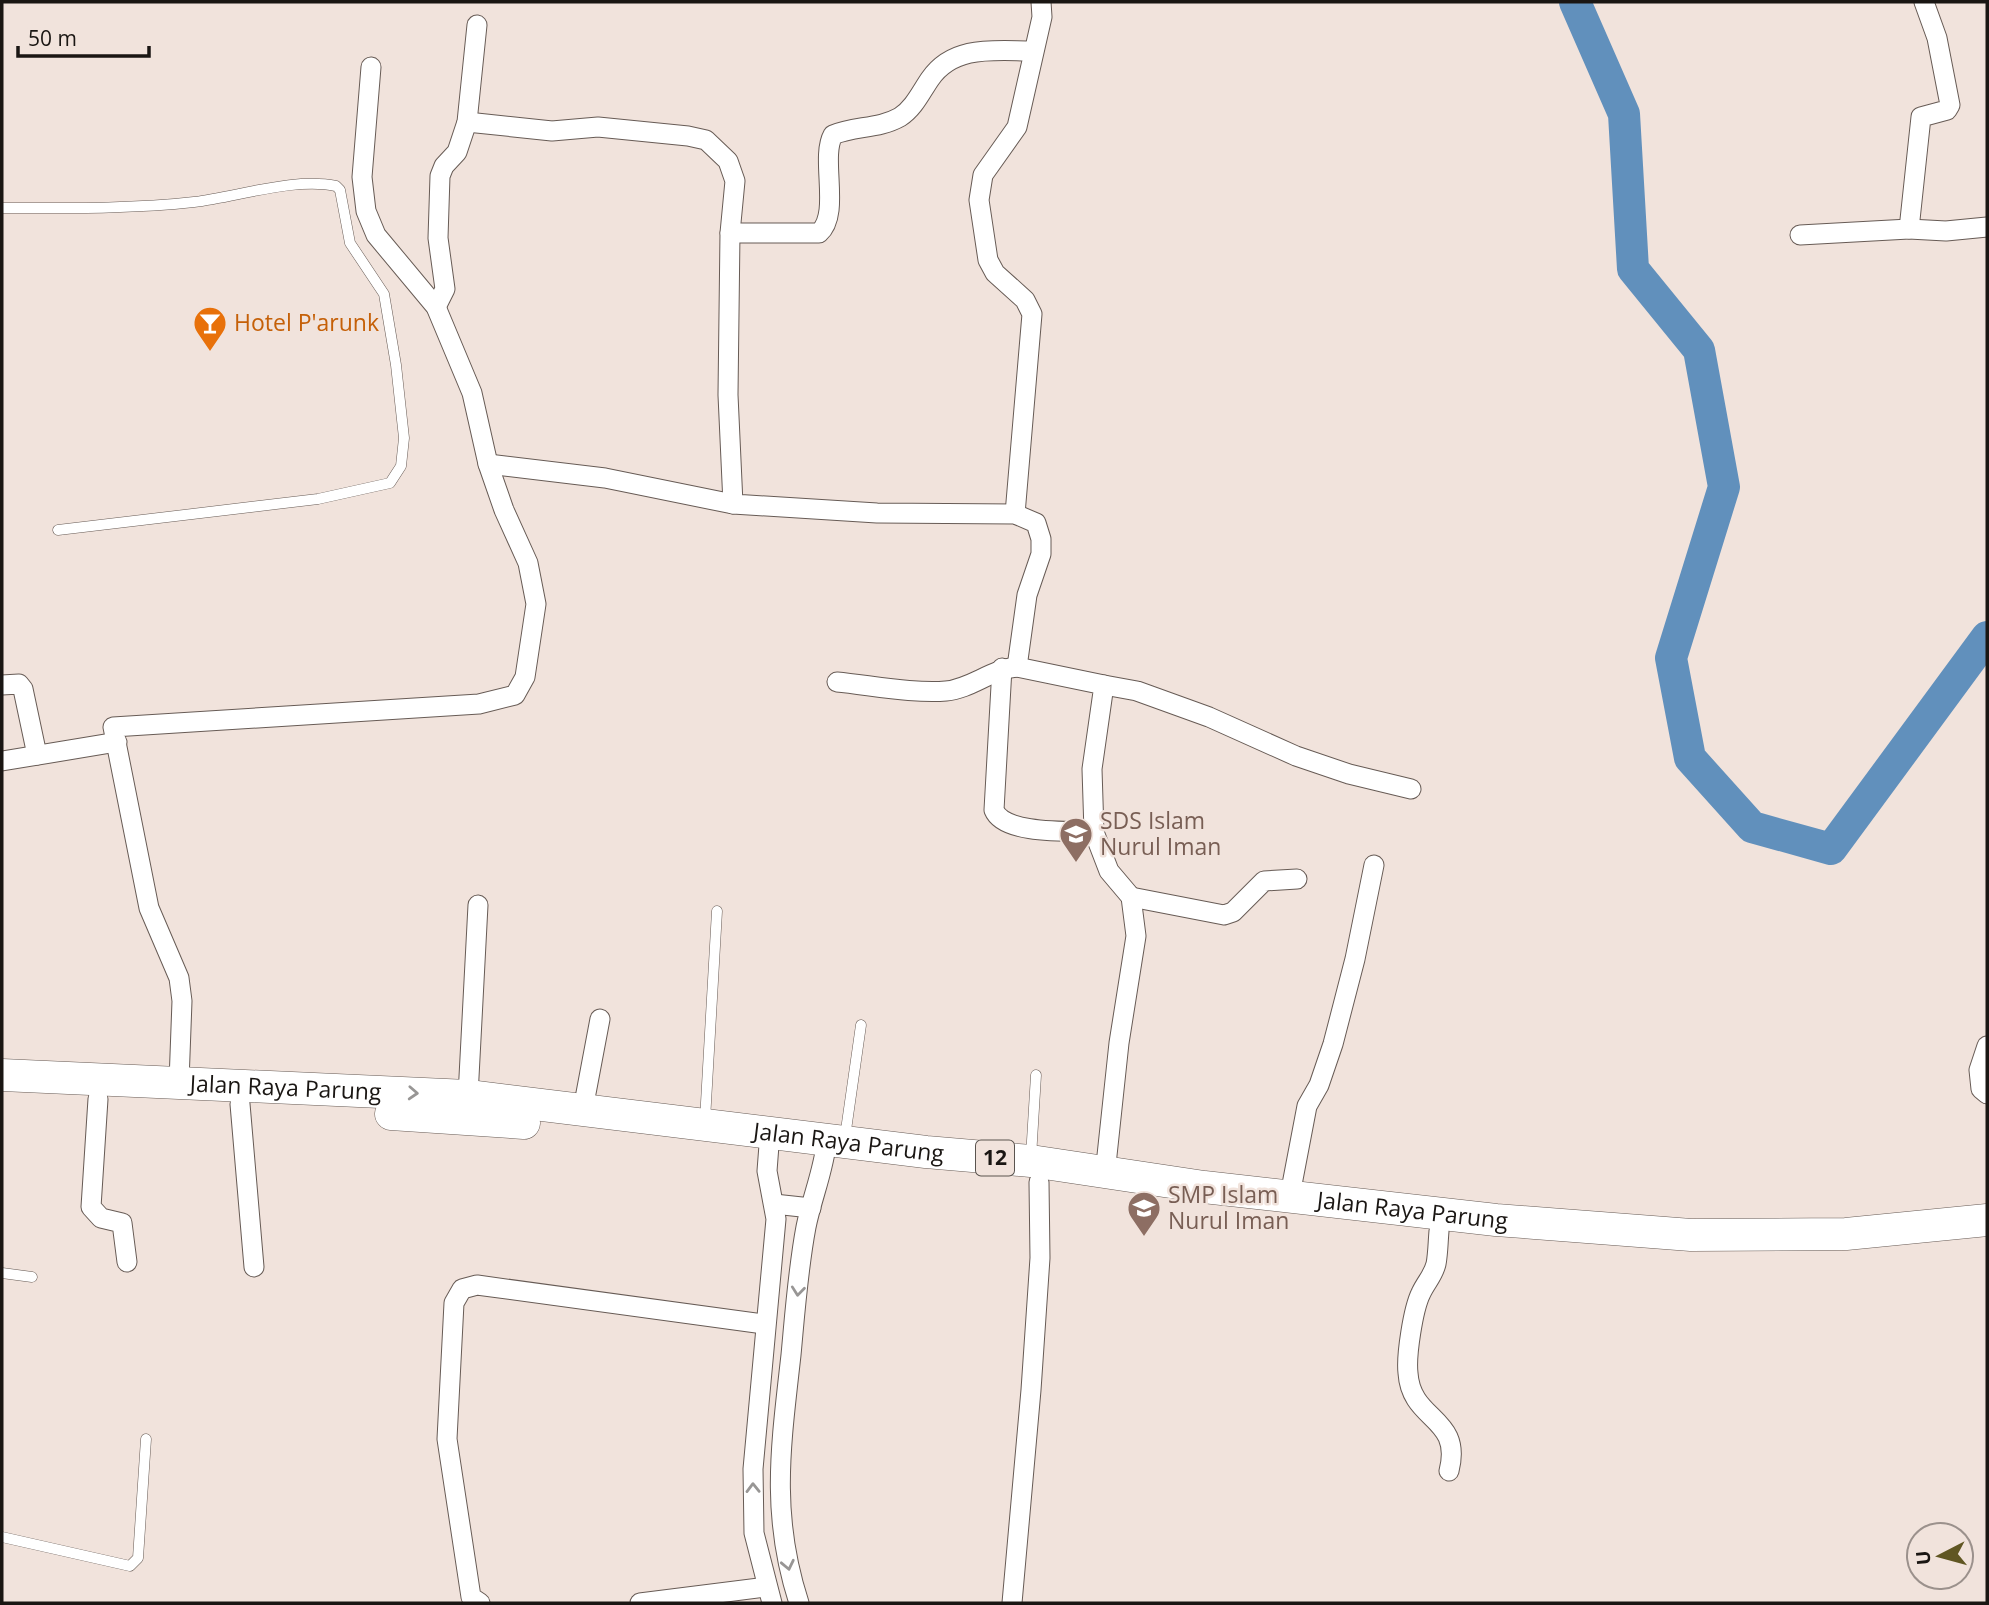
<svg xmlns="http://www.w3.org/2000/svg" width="1989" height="1605" font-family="'Open Sans',sans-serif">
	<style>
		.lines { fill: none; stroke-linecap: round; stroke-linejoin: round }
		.river { stroke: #6190bc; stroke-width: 32 }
		.service-casing { stroke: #675b55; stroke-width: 11 }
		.minor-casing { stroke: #675b55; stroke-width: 21 }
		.trunk-casing { stroke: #675b55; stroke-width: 33 }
		.service { stroke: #fff; stroke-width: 10 }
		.minor { stroke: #fff; stroke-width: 19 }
		.trunk { stroke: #fff; stroke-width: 32 }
		.oneway { stroke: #989695 }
		.labels { text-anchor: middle; stroke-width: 5; stroke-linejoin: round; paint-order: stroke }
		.shield { fill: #f1e3dc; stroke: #5a544f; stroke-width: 2 }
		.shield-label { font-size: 21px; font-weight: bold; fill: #1a1613 }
		.food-label { font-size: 23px; fill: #c56008; stroke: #f1e3dc; text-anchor: start }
		.education-label { font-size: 23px; fill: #785e54; stroke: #f1e3dc; text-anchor: start }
		.street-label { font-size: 23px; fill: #1a1613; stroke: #f1e3dc }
	</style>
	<rect width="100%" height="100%" fill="#f1e3dc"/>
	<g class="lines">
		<path class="river" d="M 1575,2 L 1624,114 L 1633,269 L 1699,350 L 1724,487 L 1671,658 L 1690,758 L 1752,827 L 1831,849 L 1987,637"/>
		<defs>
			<g id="service">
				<path d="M 2,208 C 66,208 130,209 194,202 C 237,197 294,177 336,186 L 340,190 L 350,243 L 384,294 L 396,365 L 404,438 L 401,466 L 390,483 L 318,499 L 58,530"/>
				<path d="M 705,1120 L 717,911"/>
				<path d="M 845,1137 L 861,1025"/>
				<path d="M 1031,1157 L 1036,1075"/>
				<path d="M 2,1273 L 32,1277"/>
				<path d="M 2,1537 L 130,1566 L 138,1558 L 146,1439"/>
			</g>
			<g id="minor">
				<path d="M 467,122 L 552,131 L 598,127 L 688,136 L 706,140 L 728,161 L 735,181 L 730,233 L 728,395 L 733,504 L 877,513 L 1015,514 L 1036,523 L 1041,539 L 1041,554 L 1027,595 L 1017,667"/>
				<path d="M 1909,229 L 1946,231 L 1987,227"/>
				<path d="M 730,233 L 819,233 C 841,214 820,158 833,135 C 854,126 879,129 900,117 C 914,108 921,92 930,79 C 954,44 996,51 1033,51"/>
				<path d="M 1800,235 L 1909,229 L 1921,117 L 1947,110 L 1950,105 L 1937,38 L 1924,2"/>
				<path d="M 436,307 L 445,289 L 438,238 L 440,176 L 444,166 L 457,152 L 467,122 L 477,25"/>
				<path d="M 488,464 L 605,478 L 733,504"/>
				<path d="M 1015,514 L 1032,314 L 1025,300 L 995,273 L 988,260 L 979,200 L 983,175 L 1017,127 L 1042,17 L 1041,2"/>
				<path d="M 1002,668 L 994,810 C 1004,835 1071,831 1094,832"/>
				<path d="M 837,682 C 869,685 915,694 946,691 C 971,689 991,669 1017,667 L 1104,685 L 1092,769 L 1094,832 L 1109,871 L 1131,897 L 1136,936 L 1119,1043 L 1105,1174"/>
				<path d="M 2,685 L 19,684 L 23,689 L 37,755"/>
				<path d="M 1104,685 L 1137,691 L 1209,717 L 1296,756 L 1349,774 L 1411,789"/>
				<path d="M 2,761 L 117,742"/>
				<path d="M 1131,897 L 1224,915 L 1233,912 L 1264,881 L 1297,879"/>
				<path d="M 1987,1046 L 1979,1070 L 1981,1089 L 1987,1094"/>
				<path d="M 179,1082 L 182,1001 L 179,978 L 149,908 L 113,727 L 479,704 L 515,695 L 525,677 L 536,604 L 528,563 L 504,510 L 488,464 L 472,393 L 436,307 L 376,235 L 366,211 L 362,177 L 371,67"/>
				<path d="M 468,1096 L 478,905"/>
				<path d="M 98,1099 L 91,1207 L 101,1218 L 122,1223 L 127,1262"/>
				<path d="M 240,1104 L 254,1267"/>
				<path d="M 583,1109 L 600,1019"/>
				<path d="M 770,1132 L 767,1171 L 776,1219 L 753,1469 L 754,1533 L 772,1603"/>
				<path d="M 1290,1195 L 1307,1106 L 1319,1085 L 1333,1044 L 1355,959 L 1374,865"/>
				<path d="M 774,1204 L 811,1208"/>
				<path d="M 1439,1231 C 1438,1242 1438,1254 1436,1264 C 1433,1276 1426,1282 1421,1293 C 1413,1309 1406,1356 1408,1373 C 1411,1422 1463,1416 1449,1471"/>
				<path d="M 480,1603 L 471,1597 L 447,1439 L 454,1303 L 462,1289 L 477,1285 L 764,1324"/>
				<path d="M 640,1603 L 766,1587"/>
				<path d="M 799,1603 C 770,1514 781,1445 791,1355 C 795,1312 798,1269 806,1227 C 812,1197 824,1170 827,1139"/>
				<path d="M 1012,1603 L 1031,1390 L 1040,1258 L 1039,1182"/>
			</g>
			<g id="trunk">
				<path id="s1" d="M 2,1075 L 468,1096 L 926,1152 L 1031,1161 L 1204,1187 L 1496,1220 L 1691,1235 L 1846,1234 L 1987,1220"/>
				<path d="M 391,1114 L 524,1123"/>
			</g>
		</defs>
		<use href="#service" class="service-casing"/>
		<use href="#minor" class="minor-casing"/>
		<use href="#trunk" class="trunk-casing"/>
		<use href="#service" class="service"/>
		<use href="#minor" class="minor"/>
		<use href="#trunk" class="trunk"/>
	</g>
	<defs><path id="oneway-chevron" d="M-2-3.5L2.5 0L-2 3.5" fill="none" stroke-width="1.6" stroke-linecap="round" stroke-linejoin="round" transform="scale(1.75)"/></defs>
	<g class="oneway">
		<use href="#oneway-chevron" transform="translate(413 1093) rotate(3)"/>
		<use href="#oneway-chevron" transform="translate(798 1291) rotate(96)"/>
		<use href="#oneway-chevron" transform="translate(753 1488) rotate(-91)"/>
		<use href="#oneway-chevron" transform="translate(788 1565) rotate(78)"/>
	</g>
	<defs>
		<symbol id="bar-pin" viewBox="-11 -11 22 30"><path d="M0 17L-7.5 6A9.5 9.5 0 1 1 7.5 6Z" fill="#e8710a" stroke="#f1e3dc"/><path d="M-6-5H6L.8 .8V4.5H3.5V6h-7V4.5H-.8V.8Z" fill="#fff"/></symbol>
		<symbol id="school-pin" viewBox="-11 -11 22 30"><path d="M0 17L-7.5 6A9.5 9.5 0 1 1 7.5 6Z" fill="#8d6e63" stroke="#f1e3dc"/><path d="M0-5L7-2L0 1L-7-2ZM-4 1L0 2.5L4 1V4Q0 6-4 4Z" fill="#fff"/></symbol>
	</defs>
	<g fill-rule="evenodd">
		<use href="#bar-pin" x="191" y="304" width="38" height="52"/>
		<use href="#school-pin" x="1057" y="815" width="38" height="52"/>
		<use href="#school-pin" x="1125" y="1189" width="38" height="52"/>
	</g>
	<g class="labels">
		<rect class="shield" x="976" y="1140.5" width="38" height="35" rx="5"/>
		<g class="shield-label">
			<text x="995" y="1165">12</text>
		</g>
		<g class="food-label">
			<text x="234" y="331">Hotel P'arunk</text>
		</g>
		<g class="education-label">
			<text x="1100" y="829">SDS Islam<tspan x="1100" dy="26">Nurul Iman</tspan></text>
			<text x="1168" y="1203">SMP Islam<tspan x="1168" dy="26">Nurul Iman</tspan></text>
		</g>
		<g class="street-label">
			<text dy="8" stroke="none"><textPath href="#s1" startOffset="284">Jalan Raya Parung</textPath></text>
			<text dy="8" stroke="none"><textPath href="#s1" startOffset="850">Jalan Raya Parung</textPath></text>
			<text dy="8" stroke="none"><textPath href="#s1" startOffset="1418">Jalan Raya Parung</textPath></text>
		</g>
	</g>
	<rect width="1989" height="1605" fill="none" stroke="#1a1613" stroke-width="7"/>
	<g transform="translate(1940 1556) rotate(264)"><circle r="33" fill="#f1e3dc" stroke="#9b918c" stroke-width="2"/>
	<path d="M0-5L12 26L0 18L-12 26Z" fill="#605622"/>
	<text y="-10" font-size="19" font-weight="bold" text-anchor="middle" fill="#1a1613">U</text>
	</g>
	<path d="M18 46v10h131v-10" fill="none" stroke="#1a1613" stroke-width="3.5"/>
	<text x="28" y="46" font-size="21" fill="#1a1613" stroke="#f1e3dc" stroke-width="5" paint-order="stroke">50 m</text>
</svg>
